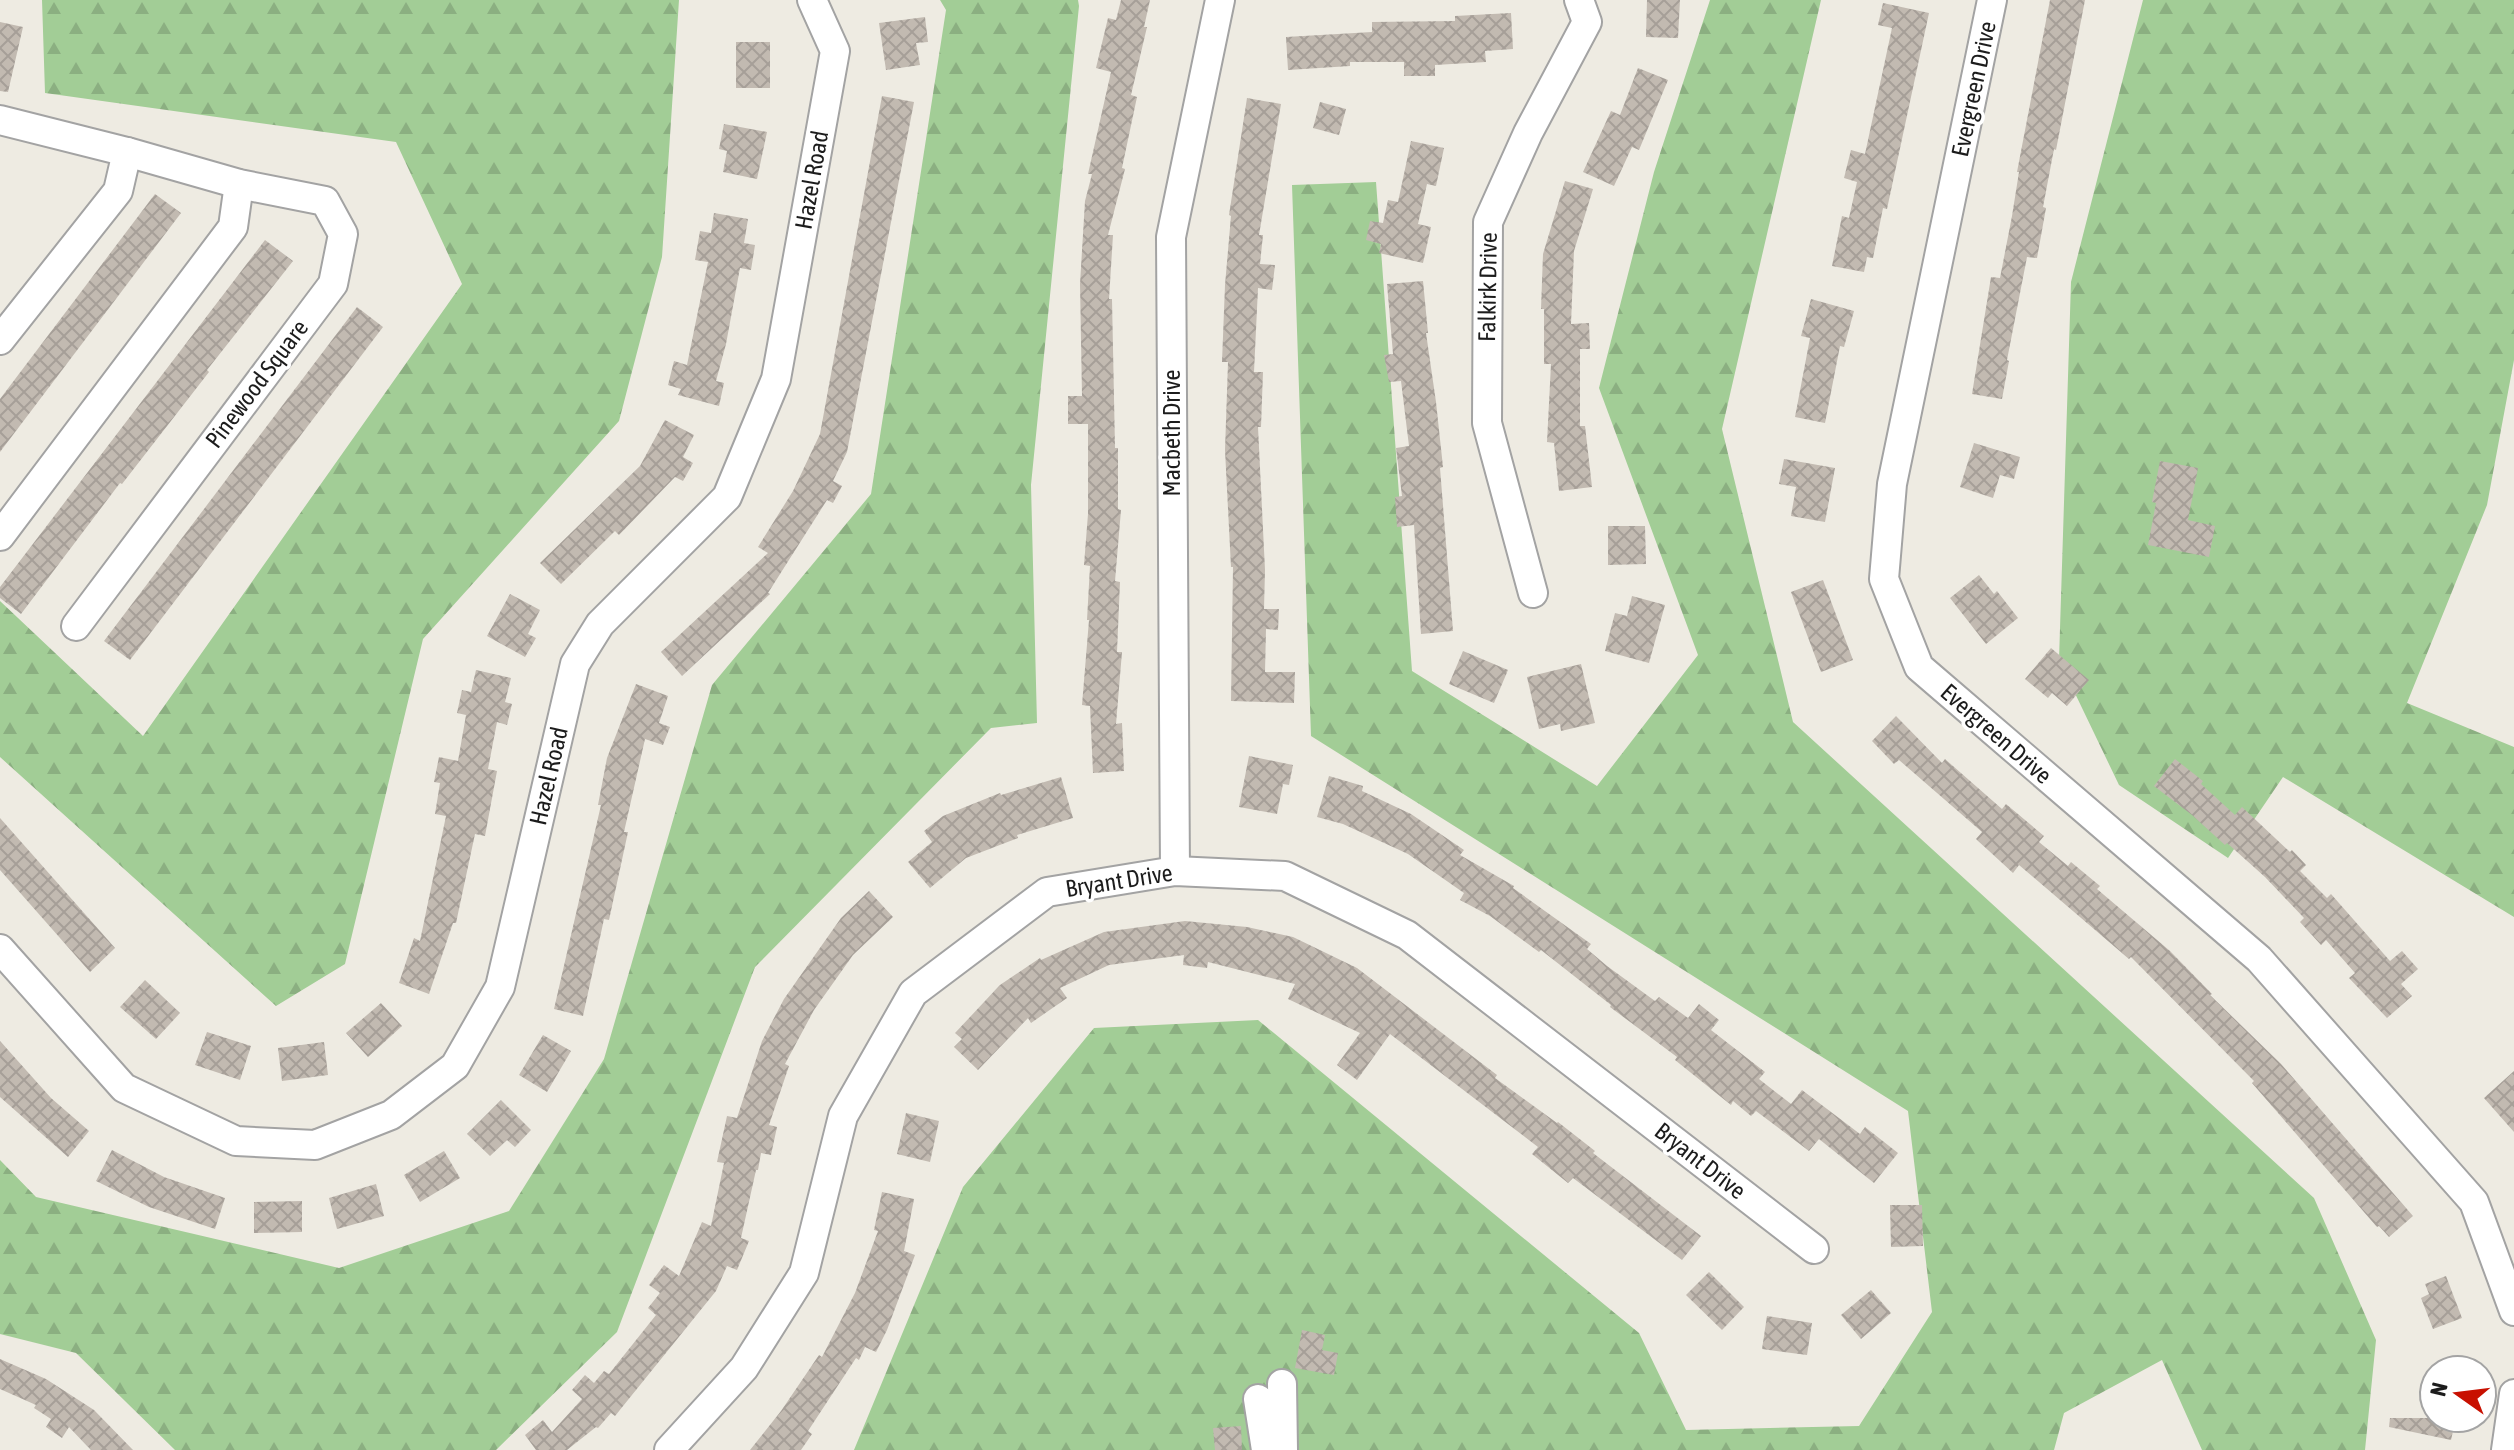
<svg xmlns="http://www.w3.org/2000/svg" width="2514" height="1450" font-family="'Asap Condensed',sans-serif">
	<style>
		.forest { fill: url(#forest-firs) }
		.building { fill: url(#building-cross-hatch) }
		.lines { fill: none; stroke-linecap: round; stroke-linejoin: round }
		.minor-casing { stroke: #a3a3a3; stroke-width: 32 }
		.minor { stroke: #fff; stroke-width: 28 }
		.labels { text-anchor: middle; stroke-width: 7; stroke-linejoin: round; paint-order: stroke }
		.street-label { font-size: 24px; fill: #1c1c1c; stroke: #fff }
	</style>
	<defs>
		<pattern id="forest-firs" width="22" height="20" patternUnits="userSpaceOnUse" patternTransform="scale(2)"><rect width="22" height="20" fill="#a2cd96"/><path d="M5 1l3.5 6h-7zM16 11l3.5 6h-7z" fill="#8baf81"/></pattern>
		<pattern id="building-cross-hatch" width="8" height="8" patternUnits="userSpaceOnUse" patternTransform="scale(2)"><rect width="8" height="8" fill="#c2bab1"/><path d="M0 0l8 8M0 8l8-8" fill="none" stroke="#a69f98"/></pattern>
	</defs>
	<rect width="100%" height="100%" fill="#eeebe2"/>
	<g class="forest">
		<path d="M 42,0 L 679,0 L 662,257 L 619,421 L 423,639 L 345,964 L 276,1006 L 0,757 L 0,601 L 143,736 L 462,284 L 396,142 L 45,93 Z"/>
		<path d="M 940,0 L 1078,0 L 1079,6 L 1031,485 L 1037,723 L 991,728 L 755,967 L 617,1332 L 496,1450 L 175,1450 L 76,1353 L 0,1334 L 0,1160 L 36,1197 L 339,1268 L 509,1211 L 604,1059 L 712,685 L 871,494 L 946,10 Z"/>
		<path d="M 1710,0 L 1821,0 L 1722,429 L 1793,722 L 2314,1198 L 2376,1340 L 2365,1450 L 2202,1450 L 2162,1360 L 2064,1413 L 2054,1450 L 854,1450 L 963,1187 L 1094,1028 L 1258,1020 L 1639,1333 L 1686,1430 L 1859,1426 L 1932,1312 L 1908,1111 L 1311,736 L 1292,185 L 1376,182 L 1412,671 L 1597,786 L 1698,655 L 1599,388 L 1654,172 Z"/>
		<path d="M 2143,0 L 2514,0 L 2514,360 L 2487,505 L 2407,703 L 2514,747 L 2514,917 L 2283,777 L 2228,858 L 2119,785 L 2059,660 L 2071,282 Z"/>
	</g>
	<g class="building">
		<path d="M 1121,0 L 1150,0 L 1144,27 L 1147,27 L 1131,95 L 1137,97 L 1122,168 L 1125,169 L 1108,235 L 1113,235 L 1109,299 L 1112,299 L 1115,448 L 1118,448 L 1118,509 L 1121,510 L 1115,581 L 1120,582 L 1117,652 L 1122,652 L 1116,724 L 1122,723 L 1124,771 L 1093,773 L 1090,706 L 1082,705 L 1089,620 L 1087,620 L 1090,566 L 1084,565 L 1088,514 L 1088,424 L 1068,424 L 1068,396 L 1082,396 L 1080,284 L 1085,201 L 1092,174 L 1088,174 L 1111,72 L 1096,68 L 1108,18 L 1116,20 Z"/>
		<path d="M 1647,0 L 1680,0 L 1678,38 L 1646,37 Z"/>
		<path d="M 2050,0 L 2085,0 L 2056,150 L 2054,149 L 2043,207 L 2046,208 L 2037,258 L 2027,257 L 2007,360 L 2009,361 L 2002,399 L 1972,394 L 1991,277 L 2000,278 L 2012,216 L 2019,172 L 2017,172 Z"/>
		<path d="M 1883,3 L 1929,13 L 1887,209 L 1883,208 L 1873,258 L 1867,257 L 1864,272 L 1832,266 L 1842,216 L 1849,218 L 1857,182 L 1844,178 L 1851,150 L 1865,154 L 1892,28 L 1878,25 Z"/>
		<path d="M 1511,13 L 1513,49 L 1485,51 L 1486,62 L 1435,65 L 1435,76 L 1404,76 L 1404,62 L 1350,62 L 1350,66 L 1288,70 L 1286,37 L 1372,32 L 1372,22 L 1455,21 L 1455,16 Z"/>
		<path d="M 925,17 L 928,42 L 916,43 L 920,65 L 886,70 L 879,23 Z"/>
		<path d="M 0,22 L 23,27 L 8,92 L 0,91 Z"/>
		<rect x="736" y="42" width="34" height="46"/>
		<path d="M 1638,68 L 1668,80 L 1639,150 L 1632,147 L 1614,186 L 1583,172 L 1611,111 L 1620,115 Z"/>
		<path d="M 882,96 L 914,102 L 847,452 L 833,481 L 842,486 L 833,503 L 827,500 L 768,593 L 770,594 L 682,676 L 661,652 L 768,553 L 758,547 L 793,491 L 820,434 Z"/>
		<path d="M 1247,98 L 1281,104 L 1259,235 L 1263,235 L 1260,264 L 1275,265 L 1272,290 L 1258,288 L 1254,372 L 1263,372 L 1261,427 L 1258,427 L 1265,570 L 1264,609 L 1279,609 L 1278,630 L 1266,629 L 1265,672 L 1295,672 L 1294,703 L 1231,701 L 1233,567 L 1231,567 L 1225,450 L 1228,362 L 1222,362 L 1225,285 L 1231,216 L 1229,215 Z"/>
		<path d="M 1320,102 L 1346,109 L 1339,135 L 1313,128 Z"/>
		<path d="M 724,124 L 767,132 L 757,179 L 723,172 L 727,151 L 719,149 Z"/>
		<path d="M 1411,141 L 1444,148 L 1436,186 L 1427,184 L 1418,224 L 1431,227 L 1423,263 L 1379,253 L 1381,244 L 1366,240 L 1370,221 L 1383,223 L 1388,200 L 1398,202 Z"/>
		<path d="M 1565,181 L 1593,189 L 1574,251 L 1571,324 L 1589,323 L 1590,349 L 1580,349 L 1580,426 L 1585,426 L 1592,487 L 1559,491 L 1554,443 L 1547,442 L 1551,364 L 1544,364 L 1544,309 L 1541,309 L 1543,254 Z"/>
		<path d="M 155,194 L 181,213 L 0,452 L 0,399 Z"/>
		<path d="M 714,213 L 748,219 L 744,243 L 755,245 L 751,270 L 740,268 L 726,344 L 716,381 L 724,383 L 719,406 L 678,395 L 681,389 L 668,385 L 674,361 L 687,365 L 708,262 L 695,260 L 700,231 L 711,233 Z"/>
		<path d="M 265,240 L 293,261 L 207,370 L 209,372 L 122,484 L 120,483 L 21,614 L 0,598 L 0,587 Z"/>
		<path d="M 1423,281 L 1428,333 L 1426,333 L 1436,402 L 1443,467 L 1440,468 L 1453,631 L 1421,634 L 1414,525 L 1397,527 L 1395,497 L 1402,496 L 1396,448 L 1409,446 L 1401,381 L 1389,382 L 1384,355 L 1393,354 L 1387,284 Z"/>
		<path d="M 1811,299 L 1854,311 L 1844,347 L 1840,346 L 1825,423 L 1795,417 L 1810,338 L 1801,336 Z"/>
		<path d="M 357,307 L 383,327 L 130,660 L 104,641 Z"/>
		<path d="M 665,420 L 694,435 L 683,457 L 693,463 L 683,481 L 675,477 L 619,535 L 615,531 L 561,584 L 540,563 L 640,466 Z"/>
		<path d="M 1974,443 L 2020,457 L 2014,479 L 2000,475 L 1993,498 L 1960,487 Z"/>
		<path d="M 1784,459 L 1835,468 L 1825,522 L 1791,516 L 1796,487 L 1779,484 Z"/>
		<path d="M 2160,461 L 2198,468 L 2188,520 L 2215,526 L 2209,557 L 2148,545 L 2156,503 L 2152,502 Z"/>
		<path d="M 1608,526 L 1645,526 L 1646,564 L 1608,565 Z"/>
		<path d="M 1979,575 L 1994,594 L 1997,591 L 2018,618 L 1986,644 L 1950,598 Z"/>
		<path d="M 1823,580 L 1853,660 L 1821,672 L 1791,592 Z"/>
		<path d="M 510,594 L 540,610 L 528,634 L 536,638 L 525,657 L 487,636 Z"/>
		<path d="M 1632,596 L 1665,605 L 1649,663 L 1605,651 L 1615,613 L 1627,616 Z"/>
		<path d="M 2051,648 L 2089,680 L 2067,706 L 2052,693 L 2048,698 L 2025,679 Z"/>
		<path d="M 1463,651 L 1508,670 L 1494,703 L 1449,684 Z"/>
		<path d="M 1581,664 L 1595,723 L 1561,731 L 1560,724 L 1539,729 L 1527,677 Z"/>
		<path d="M 476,670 L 511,678 L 505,702 L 512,704 L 507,725 L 497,722 L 488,769 L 497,771 L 485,836 L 475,834 L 456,923 L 453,923 L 429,994 L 399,983 L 414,938 L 420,941 L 446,816 L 435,814 L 440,783 L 434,782 L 439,757 L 458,761 L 466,715 L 457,713 L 462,690 L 471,692 Z"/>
		<path d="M 636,684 L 668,696 L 659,723 L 670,727 L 663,745 L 645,739 L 624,832 L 628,832 L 609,920 L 604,919 L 583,1016 L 554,1009 L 601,805 L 598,805 L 607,758 Z"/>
		<path d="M 1896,716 L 1942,763 L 1945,759 L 2002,809 L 2006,804 L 2044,836 L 2039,842 L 2068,866 L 2071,862 L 2100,886 L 2097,889 L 2170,951 L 2212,994 L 2210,995 L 2281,1064 L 2413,1216 L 2389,1237 L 2379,1226 L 2377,1227 L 2252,1083 L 2254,1081 L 2131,957 L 2129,959 L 2019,865 L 2013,873 L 1976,839 L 1982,832 L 1899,760 L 1894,764 L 1872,741 Z"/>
		<path d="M 1249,756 L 1293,765 L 1289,785 L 1283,784 L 1277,814 L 1239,807 Z"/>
		<path d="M 2175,759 L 2203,781 L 2201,784 L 2235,815 L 2242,807 L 2290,852 L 2292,850 L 2306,865 L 2300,871 L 2327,898 L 2331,894 L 2390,961 L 2402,951 L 2418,969 L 2401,984 L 2412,996 L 2387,1018 L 2349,978 L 2355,973 L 2326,940 L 2321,945 L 2300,922 L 2304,918 L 2265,877 L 2227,843 L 2225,845 L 2192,815 L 2154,786 Z"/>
		<path d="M 1329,776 L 1363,786 L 1362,791 L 1411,814 L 1464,850 L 1460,855 L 1514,886 L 1513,888 L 1591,944 L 1587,949 L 1607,966 L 1655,1001 L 1659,997 L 1688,1018 L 1699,1004 L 1719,1020 L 1711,1030 L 1765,1072 L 1759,1079 L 1791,1104 L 1802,1090 L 1860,1134 L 1865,1127 L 1898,1153 L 1874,1183 L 1819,1139 L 1809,1151 L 1756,1111 L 1751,1116 L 1733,1101 L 1731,1105 L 1675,1060 L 1677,1057 L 1610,1007 L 1611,1005 L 1541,950 L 1539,952 L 1490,916 L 1460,900 L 1464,893 L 1408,854 L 1343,824 L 1317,817 Z"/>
		<path d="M 1061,777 L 1073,818 L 1017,835 L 1018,838 L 966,858 L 930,888 L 908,862 L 932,842 L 924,831 L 943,816 L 1000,793 L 1001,795 Z"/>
		<path d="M 0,818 L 115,948 L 90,972 L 0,870 Z"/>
		<path d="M 869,891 L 893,917 L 853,955 L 814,1010 L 785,1064 L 789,1066 L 769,1125 L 777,1127 L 771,1155 L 761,1153 L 758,1170 L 756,1170 L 741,1238 L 749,1241 L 737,1270 L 727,1266 L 716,1291 L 615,1416 L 611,1413 L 598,1428 L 596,1427 L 567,1450 L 536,1450 L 525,1435 L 543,1420 L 552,1432 L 582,1399 L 572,1390 L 585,1375 L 594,1383 L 604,1371 L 609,1374 L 656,1315 L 648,1308 L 660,1293 L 649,1285 L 664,1265 L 679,1276 L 702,1222 L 711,1226 L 724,1163 L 717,1162 L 727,1116 L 737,1118 L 762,1041 L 784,999 L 841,918 Z"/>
		<path d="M 1185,921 L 1247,927 L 1293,937 L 1357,968 L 1497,1075 L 1495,1078 L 1557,1123 L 1558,1122 L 1595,1151 L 1593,1153 L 1701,1236 L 1682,1260 L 1573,1178 L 1568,1183 L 1532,1154 L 1538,1147 L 1390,1034 L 1357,1080 L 1337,1065 L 1360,1033 L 1288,999 L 1295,984 L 1208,962 L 1207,968 L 1183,965 L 1184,955 L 1109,965 L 1060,988 L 1067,998 L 1031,1023 L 1028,1018 L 978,1070 L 954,1047 L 962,1039 L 955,1033 L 1000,985 L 1040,958 L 1041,960 L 1104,932 Z"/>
		<path d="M 145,980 L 180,1013 L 156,1039 L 120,1007 Z"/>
		<path d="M 381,1003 L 402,1026 L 368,1057 L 346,1033 Z"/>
		<path d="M 207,1032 L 251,1046 L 240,1080 L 195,1065 Z"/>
		<path d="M 543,1035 L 571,1051 L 547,1092 L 519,1075 Z"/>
		<path d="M 0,1041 L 51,1098 L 89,1131 L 68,1157 L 0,1097 Z"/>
		<path d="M 324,1042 L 328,1075 L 282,1081 L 278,1048 Z"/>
		<path d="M 2514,1071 L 2514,1132 L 2484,1098 Z"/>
		<path d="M 501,1100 L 531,1130 L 515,1147 L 507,1140 L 490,1156 L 467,1134 Z"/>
		<path d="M 906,1113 L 939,1121 L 930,1162 L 897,1154 Z"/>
		<path d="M 112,1150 L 164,1177 L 225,1198 L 215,1229 L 149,1207 L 96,1181 Z"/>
		<path d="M 444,1151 L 460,1178 L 420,1202 L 404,1175 Z"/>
		<path d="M 376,1184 L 384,1216 L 337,1229 L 329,1198 Z"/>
		<path d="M 882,1192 L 914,1199 L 904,1251 L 915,1255 L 887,1330 L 876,1352 L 865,1347 L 859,1360 L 856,1358 L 808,1431 L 812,1434 L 801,1450 L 750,1450 L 781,1411 L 819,1355 L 822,1357 L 855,1293 L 878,1231 L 874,1230 Z"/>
		<path d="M 302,1201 L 302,1232 L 254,1233 L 254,1202 Z"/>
		<path d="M 1890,1205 L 1922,1205 L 1923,1246 L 1891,1247 Z"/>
		<path d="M 1709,1272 L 1744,1307 L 1722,1330 L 1686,1295 Z"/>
		<path d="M 2446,1276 L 2462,1318 L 2433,1329 L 2421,1298 L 2429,1294 L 2425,1284 Z"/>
		<path d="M 1871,1290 L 1891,1313 L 1861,1339 L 1841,1315 Z"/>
		<path d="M 1767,1316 L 1812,1323 L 1807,1355 L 1762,1349 Z"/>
		<path d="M 1302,1330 L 1325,1335 L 1322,1350 L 1338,1353 L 1334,1375 L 1295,1368 Z"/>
		<path d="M 0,1359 L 46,1379 L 94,1410 L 133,1450 L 91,1450 L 69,1427 L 62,1438 L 46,1427 L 51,1419 L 34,1408 L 36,1405 L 0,1389 Z"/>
		<path d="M 2390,1418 L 2456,1418 L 2451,1440 L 2389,1427 Z"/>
		<path d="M 1241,1426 L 1242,1450 L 1215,1450 L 1213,1428 Z"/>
	</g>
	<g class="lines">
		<defs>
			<g id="minor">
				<path d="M 1992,0 L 1892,484 L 1884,579 L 1919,667 L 2259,959 L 2474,1202 L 2514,1311"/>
				<path d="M 0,120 L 127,152 L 239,184 L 325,201 L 343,234 L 333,284 L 76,626"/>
				<path d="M 0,340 L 118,191 L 127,152"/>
				<path d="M 0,536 L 233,227 L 239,184"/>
				<path d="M 1533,593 L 1487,423 L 1488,222 L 1528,133 L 1587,22 L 1579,0"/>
				<path d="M 1175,871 L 1171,237 L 1220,0"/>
				<path d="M 0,949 L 124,1088 L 236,1141 L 315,1145 L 391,1115 L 455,1066 L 500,987 L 575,664 L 600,624 L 727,497 L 776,379 L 835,51 L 812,0"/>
				<path d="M 1282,1384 L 1283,1450"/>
				<path d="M 1258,1399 L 1266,1450"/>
				<path d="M 669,1450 L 744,1368 L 804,1273 L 843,1116 L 913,993 L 1047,892 L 1175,871 L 1285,876 L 1407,935 L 1814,1249"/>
				<path d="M 2506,1450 L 2514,1394"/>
			</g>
		</defs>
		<use href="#minor" class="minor-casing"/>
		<use href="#minor" class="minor"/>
	</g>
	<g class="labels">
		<g class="street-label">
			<text transform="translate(1974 89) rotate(-78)" y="8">Evergreen Drive</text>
			<text transform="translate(812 180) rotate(-80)" y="8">Hazel Road</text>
			<text transform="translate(1488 287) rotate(-89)" y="8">Falkirk Drive</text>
			<text transform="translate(257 384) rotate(-53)" y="8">Pinewood Square</text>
			<text transform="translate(1172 433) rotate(-90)" y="8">Macbeth Drive</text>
			<text transform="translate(1996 734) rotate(41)" y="8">Evergreen Drive</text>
			<text transform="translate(549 776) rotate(-77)" y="8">Hazel Road</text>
			<text transform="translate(1119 881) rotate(-9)" y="8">Bryant Drive</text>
			<text transform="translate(1700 1161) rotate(38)" y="8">Bryant Drive</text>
		</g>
	</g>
	<g transform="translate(2458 1394) rotate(284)"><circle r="38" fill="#ffffff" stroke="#a4a4a4" stroke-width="2"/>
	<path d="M0-6L14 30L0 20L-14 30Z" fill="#c81000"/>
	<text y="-12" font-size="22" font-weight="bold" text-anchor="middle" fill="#1c1c1c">N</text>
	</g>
</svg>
